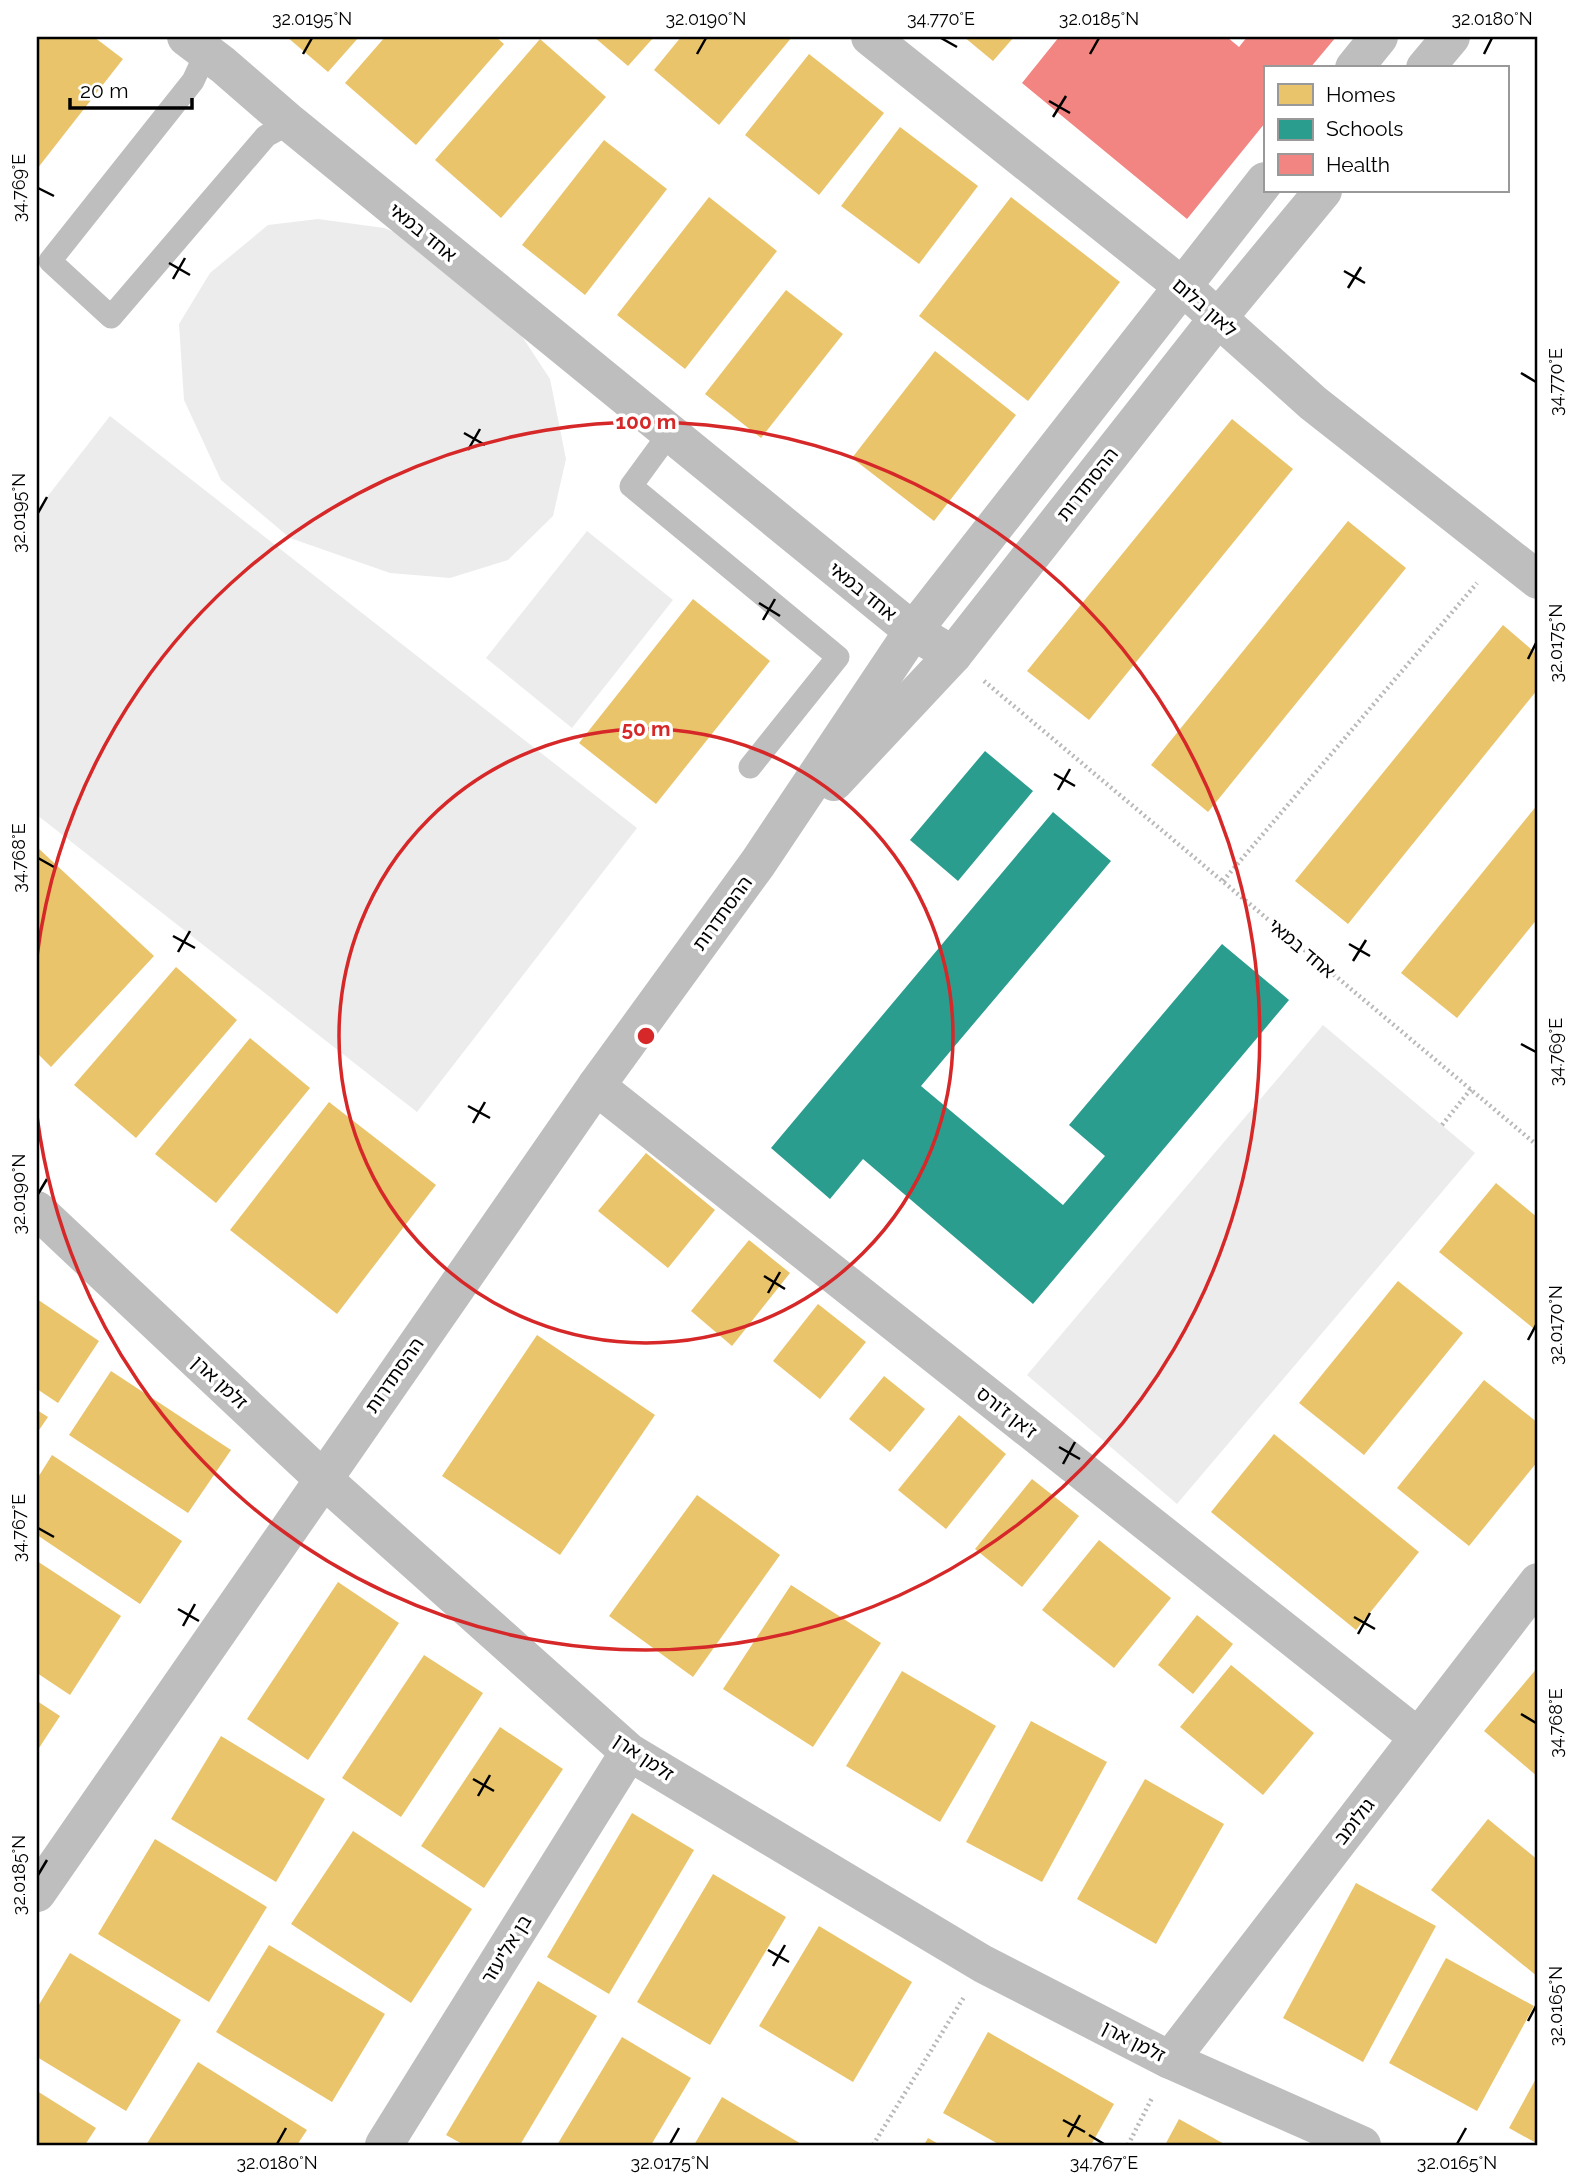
<svg xmlns="http://www.w3.org/2000/svg" width="1575" height="2182" font-family="Raleway,'Noto Sans Hebrew',sans-serif">
	<style>
		.green { fill: #ececec }
		.homes { fill: #e9c46a }
		.schools { fill: #2a9d8f }
		.health { fill: #f28482 }
		.lines { fill: none; stroke-linecap: round; stroke-linejoin: round }
		.path { stroke: #b9b9b9; stroke-width: 4.5; stroke-dasharray: 2 3.5; stroke-linecap: butt }
		.service { stroke: #bebebe; stroke-width: 23 }
		.minor { stroke: #bebebe; stroke-width: 38 }
		.tertiary { stroke: #bebebe; stroke-width: 38 }
		.ticks { fill: none; stroke: #000; stroke-width: 2.5 }
		.ring { fill: none; stroke: #d62828; stroke-width: 3.5 }
		.labels { text-anchor: middle; stroke-width: 7; stroke-linejoin: round; paint-order: stroke }
		.street-label { font-size: 19px; fill: #000; stroke: #fff }
		.centre { fill: #d62828; stroke: #fff; stroke-width: 3.5 }
		.ring-label { font-size: 21px; text-anchor: middle; font-weight: bold; fill: #d62828; stroke: #fff; stroke-width: 7; stroke-linejoin: round; paint-order: stroke }
		.neatline { fill: none; stroke: #000; stroke-width: 2.5 }
		.ticks-label { font-size: 18px; text-anchor: middle; fill: #000 }
	</style>
	<rect width="100%" height="100%" fill="#fff"/>
	<g class="green">
		<path d="M 318,219 L 384,228 L 440,250 L 510,318 L 550,379 L 566,459 L 553,516 L 508,560 L 450,578 L 390,573 L 290,538 L 221,480 L 184,400 L 179,324 L 210,273 L 268,225 Z"/>
		<path d="M 110,416 L 637,828 L 417,1112 L 37,815 L 37,510 Z"/>
		<path d="M 587,531 L 673,600 L 572,728 L 486,658 Z"/>
		<path d="M 1323,1025 L 1475,1153 L 1177,1504 L 1027,1375 Z"/>
	</g>
	<g class="homes">
		<path d="M 37,37 L 94,37 L 123,59 L 37,169 Z"/>
		<path d="M 287,37 L 359,37 L 328,72 Z"/>
		<path d="M 385,37 L 496,37 L 504,44 L 416,145 L 345,83 Z"/>
		<path d="M 594,37 L 654,37 L 628,66 Z"/>
		<path d="M 681,37 L 792,37 L 719,125 L 654,70 Z"/>
		<path d="M 964,37 L 1014,37 L 993,61 Z"/>
		<path d="M 540,39 L 606,97 L 501,218 L 435,160 Z"/>
		<path d="M 809,54 L 884,113 L 819,195 L 745,135 Z"/>
		<path d="M 900,127 L 978,186 L 919,264 L 841,206 Z"/>
		<path d="M 604,140 L 667,189 L 585,295 L 522,245 Z"/>
		<path d="M 709,197 L 777,251 L 685,369 L 617,315 Z"/>
		<path d="M 1011,197 L 1120,282 L 1028,401 L 919,316 Z"/>
		<path d="M 786,290 L 843,334 L 761,438 L 705,394 Z"/>
		<path d="M 935,351 L 1016,415 L 934,521 L 852,458 Z"/>
		<path d="M 1232,419 L 1293,469 L 1089,720 L 1027,671 Z"/>
		<path d="M 1348,521 L 1406,568 L 1208,812 L 1151,765 Z"/>
		<path d="M 693,599 L 770,661 L 656,804 L 579,743 Z"/>
		<path d="M 1503,625 L 1538,655 L 1538,689 L 1348,924 L 1295,881 Z"/>
		<path d="M 1538,804 L 1538,918 L 1457,1018 L 1401,973 Z"/>
		<path d="M 37,847 L 154,956 L 51,1067 L 37,1053 Z"/>
		<path d="M 176,967 L 237,1020 L 136,1138 L 74,1085 Z"/>
		<path d="M 250,1038 L 310,1088 L 216,1203 L 155,1154 Z"/>
		<path d="M 329,1102 L 436,1185 L 337,1314 L 230,1230 Z"/>
		<path d="M 646,1153 L 715,1210 L 668,1268 L 598,1211 Z"/>
		<path d="M 1496,1183 L 1538,1218 L 1538,1332 L 1439,1252 Z"/>
		<path d="M 749,1240 L 790,1273 L 732,1346 L 691,1311 Z"/>
		<path d="M 1398,1281 L 1463,1333 L 1364,1455 L 1299,1403 Z"/>
		<path d="M 37,1299 L 99,1341 L 58,1403 L 37,1389 Z"/>
		<path d="M 818,1304 L 866,1342 L 820,1399 L 773,1361 Z"/>
		<path d="M 537,1335 L 655,1415 L 560,1555 L 442,1476 Z"/>
		<path d="M 111,1371 L 231,1450 L 188,1513 L 69,1435 Z"/>
		<path d="M 884,1376 L 925,1409 L 890,1452 L 849,1419 Z"/>
		<path d="M 1484,1380 L 1538,1423 L 1538,1461 L 1469,1546 L 1397,1488 Z"/>
		<path d="M 37,1410 L 48,1417 L 37,1433 Z"/>
		<path d="M 959,1415 L 1006,1454 L 946,1529 L 898,1490 Z"/>
		<path d="M 1274,1434 L 1419,1552 L 1356,1630 L 1211,1512 Z"/>
		<path d="M 52,1455 L 182,1541 L 140,1604 L 37,1535 L 37,1479 Z"/>
		<path d="M 1032,1479 L 1079,1516 L 1022,1587 L 975,1549 Z"/>
		<path d="M 697,1495 L 780,1555 L 693,1677 L 609,1616 Z"/>
		<path d="M 1099,1540 L 1171,1598 L 1114,1668 L 1042,1610 Z"/>
		<path d="M 37,1561 L 121,1616 L 70,1695 L 37,1673 Z"/>
		<path d="M 338,1582 L 399,1623 L 308,1760 L 247,1719 Z"/>
		<path d="M 791,1585 L 881,1643 L 813,1747 L 723,1689 Z"/>
		<path d="M 1197,1615 L 1233,1644 L 1193,1694 L 1158,1665 Z"/>
		<path d="M 424,1655 L 483,1693 L 401,1817 L 342,1778 Z"/>
		<path d="M 1231,1665 L 1314,1733 L 1263,1795 L 1180,1727 Z"/>
		<path d="M 1538,1667 L 1538,1777 L 1484,1731 Z"/>
		<path d="M 902,1671 L 996,1726 L 940,1822 L 846,1766 Z"/>
		<path d="M 37,1701 L 60,1716 L 37,1751 Z"/>
		<path d="M 1031,1721 L 1107,1762 L 1042,1882 L 966,1842 Z"/>
		<path d="M 500,1727 L 563,1769 L 484,1888 L 421,1846 Z"/>
		<path d="M 221,1736 L 325,1799 L 276,1882 L 171,1819 Z"/>
		<path d="M 1145,1779 L 1224,1824 L 1156,1944 L 1077,1899 Z"/>
		<path d="M 632,1813 L 694,1850 L 609,1994 L 547,1957 Z"/>
		<path d="M 1488,1819 L 1538,1860 L 1538,1977 L 1431,1890 Z"/>
		<path d="M 353,1831 L 472,1909 L 411,2003 L 291,1924 Z"/>
		<path d="M 155,1839 L 267,1907 L 209,2002 L 98,1934 Z"/>
		<path d="M 713,1874 L 786,1917 L 710,2045 L 637,2002 Z"/>
		<path d="M 1356,1883 L 1436,1926 L 1363,2062 L 1283,2018 Z"/>
		<path d="M 819,1926 L 912,1982 L 853,2082 L 759,2026 Z"/>
		<path d="M 269,1945 L 385,2014 L 332,2102 L 216,2032 Z"/>
		<path d="M 70,1953 L 181,2020 L 126,2111 L 37,2057 L 37,2008 Z"/>
		<path d="M 1446,1958 L 1534,2006 L 1477,2111 L 1389,2063 Z"/>
		<path d="M 538,1981 L 597,2016 L 520,2145 L 464,2145 L 446,2135 Z"/>
		<path d="M 988,2032 L 1114,2104 L 1091,2145 L 1000,2145 L 943,2113 Z"/>
		<path d="M 622,2037 L 691,2078 L 651,2145 L 557,2145 Z"/>
		<path d="M 198,2062 L 307,2130 L 297,2145 L 146,2145 Z"/>
		<path d="M 1538,2075 L 1538,2144 L 1509,2128 Z"/>
		<path d="M 37,2091 L 96,2128 L 85,2145 L 37,2145 Z"/>
		<path d="M 722,2097 L 803,2145 L 694,2145 Z"/>
		<path d="M 1179,2119 L 1226,2145 L 1165,2145 Z"/>
		<path d="M 928,2138 L 940,2145 L 924,2145 Z"/>
	</g>
	<g class="schools">
		<path d="M 985,751 L 1033,791 L 958,881 L 910,840 Z"/>
		<path d="M 1053,812 L 1111,861 L 921,1086 L 1063,1205 L 1105,1156 L 1069,1125 L 1222,944 L 1289,1000 L 1033,1304 L 863,1159 L 830,1199 L 771,1148 Z"/>
	</g>
	<path class="health" d="M 1059,37 L 1227,37 L 1239,47 L 1247,37 L 1336,37 L 1310,68 L 1265,68 L 1265,123 L 1187,219 L 1022,83 Z"/>
	<g class="lines">
		<g class="path">
			<path d="M 984,681 L 1538,1146"/>
			<path d="M 1223,881 L 1477,583"/>
			<path d="M 1442,1125 L 1471,1089"/>
			<path d="M 873,2145 L 964,1997"/>
			<path d="M 1128,2145 L 1153,2096"/>
		</g>
		<g class="service">
			<path d="M 206,53 L 193,81 L 50,261 L 111,317 L 266,136 L 290,123"/>
			<path d="M 669,434 L 631,486 L 838,657 L 750,767"/>
		</g>
		<g class="minor">
			<path d="M 186,37 L 223,65 L 290,123 L 913,631 L 953,655"/>
			<path d="M 870,37 L 1182,286 L 1313,403 L 1538,580"/>
			<path d="M 596,1086 L 1418,1737"/>
			<path d="M 37,1210 L 322,1478 L 629,1752 L 983,1964 L 1170,2060 L 1362,2145"/>
			<path d="M 1170,2060 L 1538,1582"/>
			<path d="M 384,2145 L 629,1752"/>
		</g>
		<g class="tertiary">
			<path d="M 1354,68 L 1379,37"/>
			<path d="M 1425,68 L 1451,37"/>
			<path d="M 834,782 L 953,655 L 1218,318 L 1323,191"/>
			<path d="M 37,1893 L 596,1086 L 758,863 L 913,631 L 1265,181"/>
		</g>
	</g>
	<path class="ticks" d="M 941,38 L 957,47M 303,54 L 312,38M 697,54 L 706,38M 1090,54 L 1099,38M 1484,54 L 1492,38M 1049,101 L 1070,113M 1053,117 L 1066,96M 38,188 L 54,196M 169,263 L 190,275M 1344,271 L 1365,283M 173,279 L 185,258M 1348,288 L 1361,267M 1521,373 L 1536,382M 464,433 L 485,445M 468,450 L 480,429M 38,513 L 47,497M 759,603 L 780,616M 763,620 L 775,599M 1528,659 L 1536,643M 1054,774 L 1075,786M 1058,790 L 1070,769M 38,858 L 54,867M 173,936 L 195,948M 1349,944 L 1370,956M 178,952 L 190,931M 1353,961 L 1366,940M 1521,1044 L 1536,1052M 468,1106 L 490,1118M 473,1123 L 485,1102M 38,1194 L 47,1179M 764,1276 L 785,1289M 768,1293 L 780,1272M 1528,1340 L 1536,1325M 1059,1447 L 1080,1459M 1063,1464 L 1075,1442M 38,1528 L 54,1537M 178,1609 L 199,1621M 1354,1617 L 1375,1629M 183,1626 L 195,1604M 1358,1634 L 1370,1613M 1521,1714 L 1536,1723M 473,1779 L 494,1791M 478,1796 L 490,1775M 38,1875 L 47,1860M 768,1950 L 789,1962M 773,1966 L 785,1945M 1528,2021 L 1536,2006M 1063,2120 L 1085,2132M 1089,2135 L 1104,2144M 1068,2137 L 1080,2115M 277,2144 L 286,2128M 670,2144 L 679,2128M 1457,2144 L 1466,2128"/>
	<g class="ring">
		<circle cx="646" cy="1036" r="307"/>
		<path d="M37 956A614 614 0 1 1 37 1116"/>
	</g>
	<g class="labels">
		<g class="street-label">
			<text transform="translate(423 232) rotate(39)" y="7">אחד במאי</text>
			<text transform="translate(1205 307) rotate(41)" y="7">לאון בלום</text>
			<text transform="translate(1087 484) rotate(-52)" y="7">ההסתדרות</text>
			<text transform="translate(863 591) rotate(39)" y="7">אחד במאי</text>
			<text transform="translate(722 913) rotate(-54)" y="7">ההסתדרות</text>
			<text transform="translate(1302 948) rotate(40)" y="7">אחד במאי</text>
			<text transform="translate(394 1375) rotate(-55)" y="7">ההסתדרות</text>
			<text transform="translate(220 1382) rotate(43)" y="7">זלמן ארן</text>
			<text transform="translate(1007 1412) rotate(38)" y="7">ז'אן ז'ורס</text>
			<text transform="translate(644 1757) rotate(34)" y="7">זלמן ארן</text>
			<text transform="translate(1354 1821) rotate(-52)" y="7">גולומב</text>
			<text transform="translate(506 1949) rotate(-58)" y="7">בן אליעזר</text>
			<text transform="translate(1134 2041) rotate(27)" y="7">זלמן ארן</text>
		</g>
	</g>
	<circle cx="646" cy="1036" r="10" class="centre"/>
	<g class="ring-label">
		<text x="646" y="429">100 m</text>
		<text x="646" y="736">50 m</text>
	</g>
	<rect width="1575" height="2182" fill="none" stroke="#ffffff" stroke-width="77"/>
	<rect x="1264" y="66" width="245" height="126" fill="#ffffff" stroke="#999999" stroke-width="2"/>
	<rect x="1278" y="84" width="35" height="21" fill="#e9c46a" stroke="#999999" stroke-width="2"/>
	<text x="1326" y="102" font-size="21" fill="#000000">Homes</text>
	<rect x="1278" y="119" width="35" height="21" fill="#2a9d8f" stroke="#999999" stroke-width="2"/>
	<text x="1326" y="136" font-size="21" fill="#000000">Schools</text>
	<rect x="1278" y="154" width="35" height="21" fill="#f28482" stroke="#999999" stroke-width="2"/>
	<text x="1326" y="172" font-size="21" fill="#000000">Health</text>
	<path d="M70 98v10h122v-10" fill="none" stroke="#000000" stroke-width="3.5"/>
	<text x="80" y="98" font-size="21" fill="#000000" stroke="#ffffff" stroke-width="5" paint-order="stroke">20 m</text>
	<rect x="38" y="38" width="1498" height="2106" class="neatline"/>
	<g class="ticks-label">
		<text x="312" y="25">32.0195°N</text>
		<text x="706" y="25">32.0190°N</text>
		<text x="941" y="25">34.770°E</text>
		<text x="1099" y="25">32.0185°N</text>
		<text x="1492" y="25">32.0180°N</text>
		<text transform="translate(19 188) rotate(-90)" y="6">34.769°E</text>
		<text transform="translate(1556 382) rotate(-90)" y="6">34.770°E</text>
		<text transform="translate(19 513) rotate(-90)" y="6">32.0195°N</text>
		<text transform="translate(1556 643) rotate(-90)" y="6">32.0175°N</text>
		<text transform="translate(19 858) rotate(-90)" y="6">34.768°E</text>
		<text transform="translate(1556 1052) rotate(-90)" y="6">34.769°E</text>
		<text transform="translate(19 1194) rotate(-90)" y="6">32.0190°N</text>
		<text transform="translate(1556 1325) rotate(-90)" y="6">32.0170°N</text>
		<text transform="translate(19 1528) rotate(-90)" y="6">34.767°E</text>
		<text transform="translate(1556 1723) rotate(-90)" y="6">34.768°E</text>
		<text transform="translate(19 1875) rotate(-90)" y="6">32.0185°N</text>
		<text transform="translate(1556 2006) rotate(-90)" y="6">32.0165°N</text>
		<text x="277" y="2169">32.0180°N</text>
		<text x="670" y="2169">32.0175°N</text>
		<text x="1104" y="2169">34.767°E</text>
		<text x="1457" y="2169">32.0165°N</text>
	</g>
</svg>
